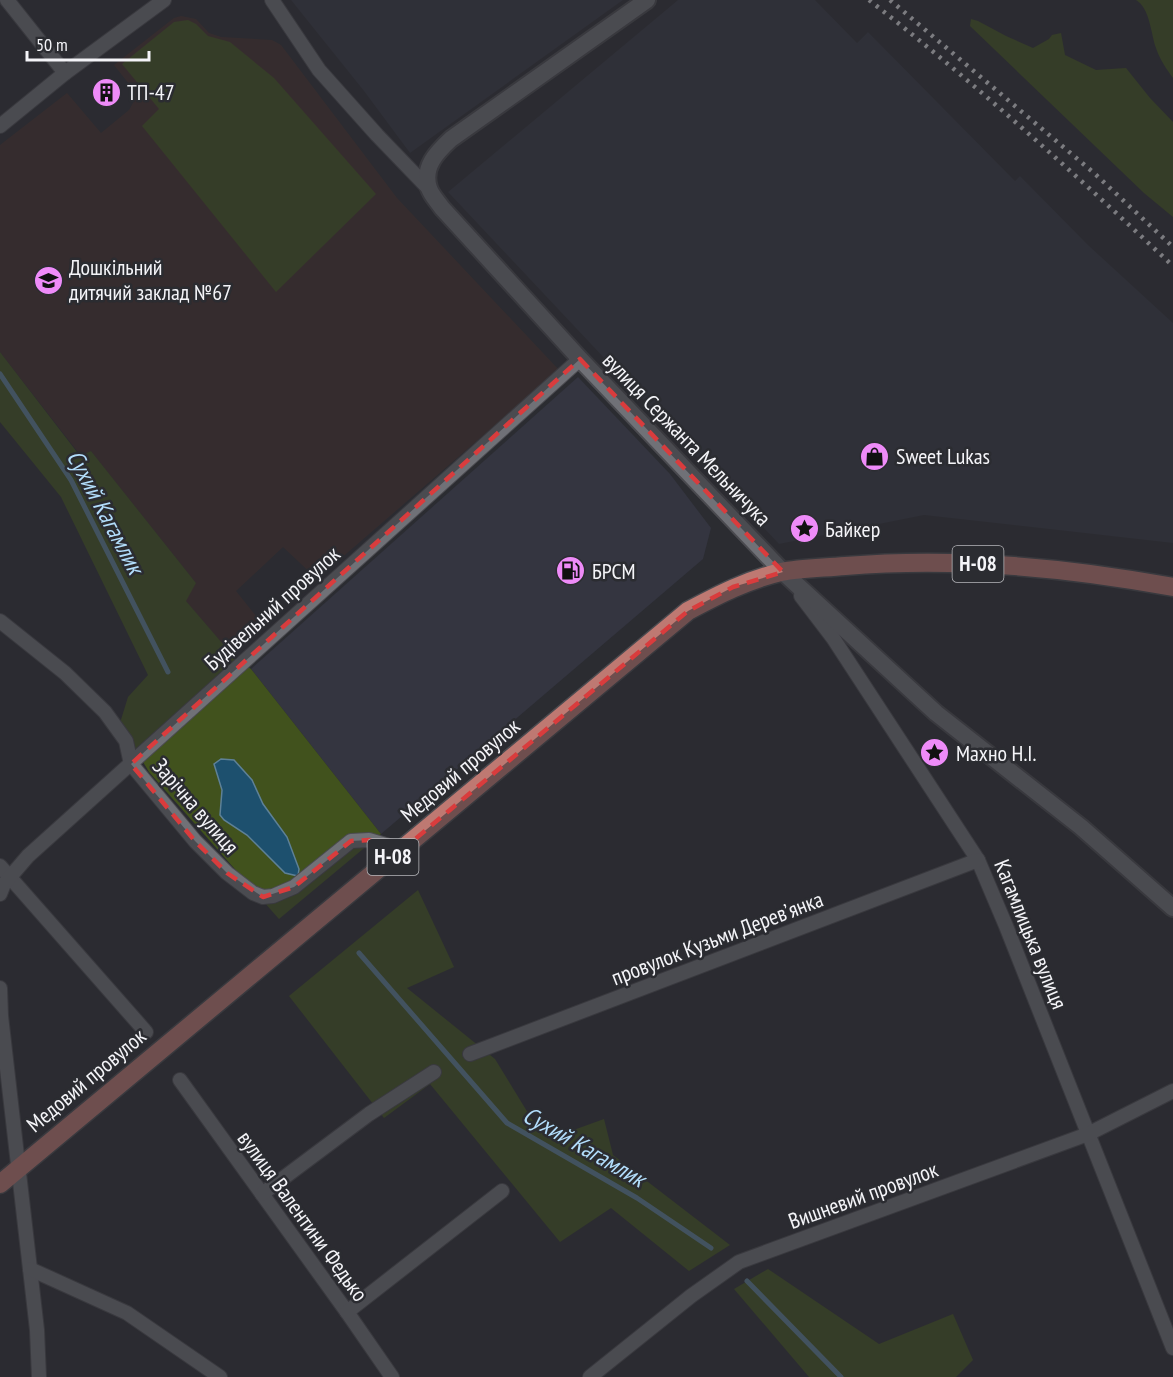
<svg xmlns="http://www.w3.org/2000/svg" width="1173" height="1377" font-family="'PT Sans Narrow',sans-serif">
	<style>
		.built { fill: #343540 }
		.education { fill: #422e2b }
		.green { fill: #41521d; fill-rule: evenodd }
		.water { fill: #1d506e; stroke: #5e8197; stroke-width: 1.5 }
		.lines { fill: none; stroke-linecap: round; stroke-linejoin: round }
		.stream { stroke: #5e8197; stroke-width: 5 }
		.minor-casing { stroke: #4a4a4f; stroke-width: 16 }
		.tertiary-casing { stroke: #4a4a4f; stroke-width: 20 }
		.primary-casing { stroke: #4a4a4f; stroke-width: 21 }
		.minor { stroke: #707177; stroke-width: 14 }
		.tertiary { stroke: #707177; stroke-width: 16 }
		.primary { stroke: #be7972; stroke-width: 18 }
		.rail { stroke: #dddde1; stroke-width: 4.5; stroke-dasharray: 3 6; stroke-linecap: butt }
		.marked { fill: none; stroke: #d93c3d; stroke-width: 4.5; stroke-dasharray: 12 8; stroke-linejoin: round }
		.labels { text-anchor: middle; stroke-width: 5; stroke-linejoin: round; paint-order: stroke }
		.shield { fill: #2b2c31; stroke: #b8b8bc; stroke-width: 1.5 }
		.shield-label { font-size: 21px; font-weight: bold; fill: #f4f4f8 }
		.poi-label { font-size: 22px; fill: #f4f4f8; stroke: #2b2c31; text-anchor: start }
		.street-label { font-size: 22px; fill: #f4f4f8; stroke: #2b2c31 }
		.water-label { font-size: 24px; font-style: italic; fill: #b2ddfb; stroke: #2b2c31 }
	</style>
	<rect width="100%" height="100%" fill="#2b2c31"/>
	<g class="built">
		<path d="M 291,0 L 623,0 L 410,153 L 364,91 Z"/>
		<path d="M 678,0 L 815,0 L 857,43 L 868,32 L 1015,181 L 1020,176 L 1088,245 L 1173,323 L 1173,543 L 924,515 L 779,544 L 448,192 Z"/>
		<path d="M 578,377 L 670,474 L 711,528 L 703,559 L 381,834 L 251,669 Z"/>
	</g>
	<path class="education" d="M 181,16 L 196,19 L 209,33 L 221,37 L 272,40 L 281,45 L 397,198 L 559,370 L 317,579 L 283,547 L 236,591 L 264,626 L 229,651 L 185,600 L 196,583 L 91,451 L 81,456 L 0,352 L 0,145 L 67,93 L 101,133 L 129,110 L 133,103 L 129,84 L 114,65 L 174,18 Z"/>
	<g class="green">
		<path d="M 1136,0 L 1173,0 L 1173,78 C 1167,70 1159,58 1156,48 C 1151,34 1150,8 1136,0 Z"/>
		<path d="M 971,19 L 978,21 L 1006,36 L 1033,48 L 1049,39 L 1052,35 L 1061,33 L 1065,55 L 1096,70 L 1126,68 L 1150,98 L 1173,122 L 1173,217 L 1144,193 L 970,26 Z"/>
		<path d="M 188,20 L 196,24 L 208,36 L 230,42 L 274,78 L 376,194 L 276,292 L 142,126 L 159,109 L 122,64 L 174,22 Z"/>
		<path d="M 0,352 L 80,456 L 91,451 L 196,583 L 186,601 L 229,651 L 251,669 L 381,834 L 279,919 L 149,772 L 120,723 L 128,697 L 148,675 L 61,497 L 0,422 ZM 252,780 L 263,804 L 287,837 L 285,873 L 247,835 L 224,820 L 220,815 L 222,790 Z"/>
		<path d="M 418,890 L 454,967 L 407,988 L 495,1059 L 536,1126 L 557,1136 L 604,1119 L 613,1155 L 730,1245 L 689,1271 L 611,1208 L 560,1242 L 430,1084 L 384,1118 L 289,996 Z"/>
		<path d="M 768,1269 L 879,1344 L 953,1314 L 973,1360 L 956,1377 L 809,1377 L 734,1289 Z"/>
	</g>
	<path class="water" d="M 221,759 L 234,760 L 252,780 L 263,804 L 287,837 L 299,869 L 298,876 L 285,873 L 247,835 L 224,820 L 220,815 L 222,790 L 214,764 Z"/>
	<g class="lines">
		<g class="stream">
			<path d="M 0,374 L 71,480 L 168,672"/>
			<path d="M 359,953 L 507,1123 L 637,1198 L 711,1248"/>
			<path d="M 747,1281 L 841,1377"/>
		</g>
		<defs>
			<g id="minor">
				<path d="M 7,0 L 65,73"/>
				<path d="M 272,0 L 319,70 L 377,135 L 429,189"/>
				<path d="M 0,126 L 65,73 L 164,0"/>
				<path d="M 801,596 L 833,638 L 978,860 L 1006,926 L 1173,1348"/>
				<path d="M 0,621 L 65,673 L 105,712 L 126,741 L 131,764 L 195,841 L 227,873 L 253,893 L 263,897 L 273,896 L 294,887 L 351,841 L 369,840 L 402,850"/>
				<path d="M 0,866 L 146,1032"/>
				<path d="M 0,894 L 4,884 L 28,856 L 580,359"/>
				<path d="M 0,988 L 1,1016 L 37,1330 L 39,1377"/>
				<path d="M 470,1054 L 978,860"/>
				<path d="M 180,1080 L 347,1312 L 392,1377"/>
				<path d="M 262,1194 L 369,1114 L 434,1072"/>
				<path d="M 30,1269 L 127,1313 L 220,1377"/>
				<path d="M 347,1312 L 502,1191"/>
				<path d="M 590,1377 L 691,1296 L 739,1262 L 1088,1134 L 1173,1091"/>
			</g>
			<path id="tertiary" d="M 647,0 L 451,139 C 437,152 422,167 429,188 C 431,195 438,202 442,208 L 580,359 L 783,572 L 936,713 L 1081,827 L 1173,908"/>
			<path id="primary" d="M 0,1184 L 688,611 C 718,595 747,580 781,572 C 801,568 824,568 845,566 C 954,557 1065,567 1173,587"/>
		</defs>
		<use href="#minor" class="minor-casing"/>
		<use href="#tertiary" class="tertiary-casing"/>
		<use href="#primary" class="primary-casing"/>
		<use href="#minor" class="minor"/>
		<use href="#tertiary" class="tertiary"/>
		<use href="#primary" class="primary"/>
		<g class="rail">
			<path d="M 869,0 C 975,83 1075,174 1173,266"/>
			<path d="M 890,0 L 1094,173 L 1173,247"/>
		</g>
	</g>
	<path d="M0 0H1173V1377H0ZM 580,359 L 783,572 L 733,587 L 688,611 L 402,850 L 369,840 L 351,841 L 294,887 L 263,897 L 227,873 L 195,841 L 131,764 Z" fill="#2b2c31" fill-opacity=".55" fill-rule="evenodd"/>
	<path class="marked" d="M 580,359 L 783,572 L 733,587 L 688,611 L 402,850 L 369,840 L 351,841 L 294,887 L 263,897 L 227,873 L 195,841 L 131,764 Z"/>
	<defs>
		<symbol id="building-disc" viewBox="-11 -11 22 22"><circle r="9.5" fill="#ee8bf8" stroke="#2b2c31"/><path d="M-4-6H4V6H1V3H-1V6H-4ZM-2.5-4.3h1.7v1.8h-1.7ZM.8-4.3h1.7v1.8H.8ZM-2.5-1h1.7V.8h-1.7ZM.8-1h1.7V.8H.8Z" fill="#111"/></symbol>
		<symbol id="school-disc" viewBox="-11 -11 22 22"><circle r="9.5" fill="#ee8bf8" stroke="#2b2c31"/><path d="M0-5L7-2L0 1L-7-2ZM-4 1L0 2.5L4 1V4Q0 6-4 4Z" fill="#111"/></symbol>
		<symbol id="shop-disc" viewBox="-11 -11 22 22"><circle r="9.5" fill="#ee8bf8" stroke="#2b2c31"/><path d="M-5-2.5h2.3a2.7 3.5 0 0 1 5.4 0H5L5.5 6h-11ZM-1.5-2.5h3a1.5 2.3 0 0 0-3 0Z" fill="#111"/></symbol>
		<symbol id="sight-disc" viewBox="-11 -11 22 22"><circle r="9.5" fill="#ee8bf8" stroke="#2b2c31"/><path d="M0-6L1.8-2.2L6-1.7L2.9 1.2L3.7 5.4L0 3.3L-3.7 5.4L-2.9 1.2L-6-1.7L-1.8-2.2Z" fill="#111"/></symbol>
		<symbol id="fuel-disc" viewBox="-11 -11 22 22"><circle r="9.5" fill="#ee8bf8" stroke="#2b2c31"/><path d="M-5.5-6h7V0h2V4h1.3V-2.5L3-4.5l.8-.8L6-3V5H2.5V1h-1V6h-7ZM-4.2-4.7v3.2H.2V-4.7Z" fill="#111"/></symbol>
	</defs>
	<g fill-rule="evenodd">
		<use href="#building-disc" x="90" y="76" width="33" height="33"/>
		<use href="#school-disc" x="32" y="264" width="33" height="33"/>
		<use href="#shop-disc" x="858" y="440" width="33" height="33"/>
		<use href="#sight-disc" x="788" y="512" width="33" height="33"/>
		<use href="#fuel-disc" x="554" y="554" width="33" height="33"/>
		<use href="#sight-disc" x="918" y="736" width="33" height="33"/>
	</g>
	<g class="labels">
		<g class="shield">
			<rect x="952.5" y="546" width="51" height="36" rx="4.5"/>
			<rect x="367.5" y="839" width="51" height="36" rx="4.5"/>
		</g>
		<g class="shield-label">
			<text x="978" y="571">Н-08</text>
			<text x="393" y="864">Н-08</text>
		</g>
		<g class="poi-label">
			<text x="127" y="100">ТП-47</text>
			<text x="69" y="275">Дошкільний<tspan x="69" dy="25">дитячий заклад №67</tspan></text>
			<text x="896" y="464">Sweet Lukas</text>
			<text x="825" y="537">Байкер</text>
			<text x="592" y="579">БРСМ</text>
			<text x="956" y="761">Махно Н.І.</text>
		</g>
		<g class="street-label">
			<text transform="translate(687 439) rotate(46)" y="8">вулиця Сержанта Мельничука</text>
			<text transform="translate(272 608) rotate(-42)" y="8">Будівельний провулок</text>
			<text transform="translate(460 770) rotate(-40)" y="8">Медовий провулок</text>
			<text transform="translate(196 806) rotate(49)" y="8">Зарічна вулиця</text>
			<text transform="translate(1031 934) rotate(68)" y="8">Кагамлицька вулиця</text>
			<text transform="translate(717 938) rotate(-21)" y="8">провулок Кузьми Деревʼянка</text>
			<text transform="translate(86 1080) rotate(-40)" y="8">Медовий провулок</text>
			<text transform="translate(863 1195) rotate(-20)" y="8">Вишневий провулок</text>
			<text transform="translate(303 1216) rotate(54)" y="8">вулиця Валентини Федько</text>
		</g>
		<g class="water-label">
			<text transform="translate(105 512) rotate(62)" y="8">Сухий Кагамлик</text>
			<text transform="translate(584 1147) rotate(30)" y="8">Сухий Кагамлик</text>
		</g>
	</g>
	<path d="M27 51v9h122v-9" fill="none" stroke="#f4f4f8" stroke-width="3"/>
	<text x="36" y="51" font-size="18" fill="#f4f4f8" stroke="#2b2c31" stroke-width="4.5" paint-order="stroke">50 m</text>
</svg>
